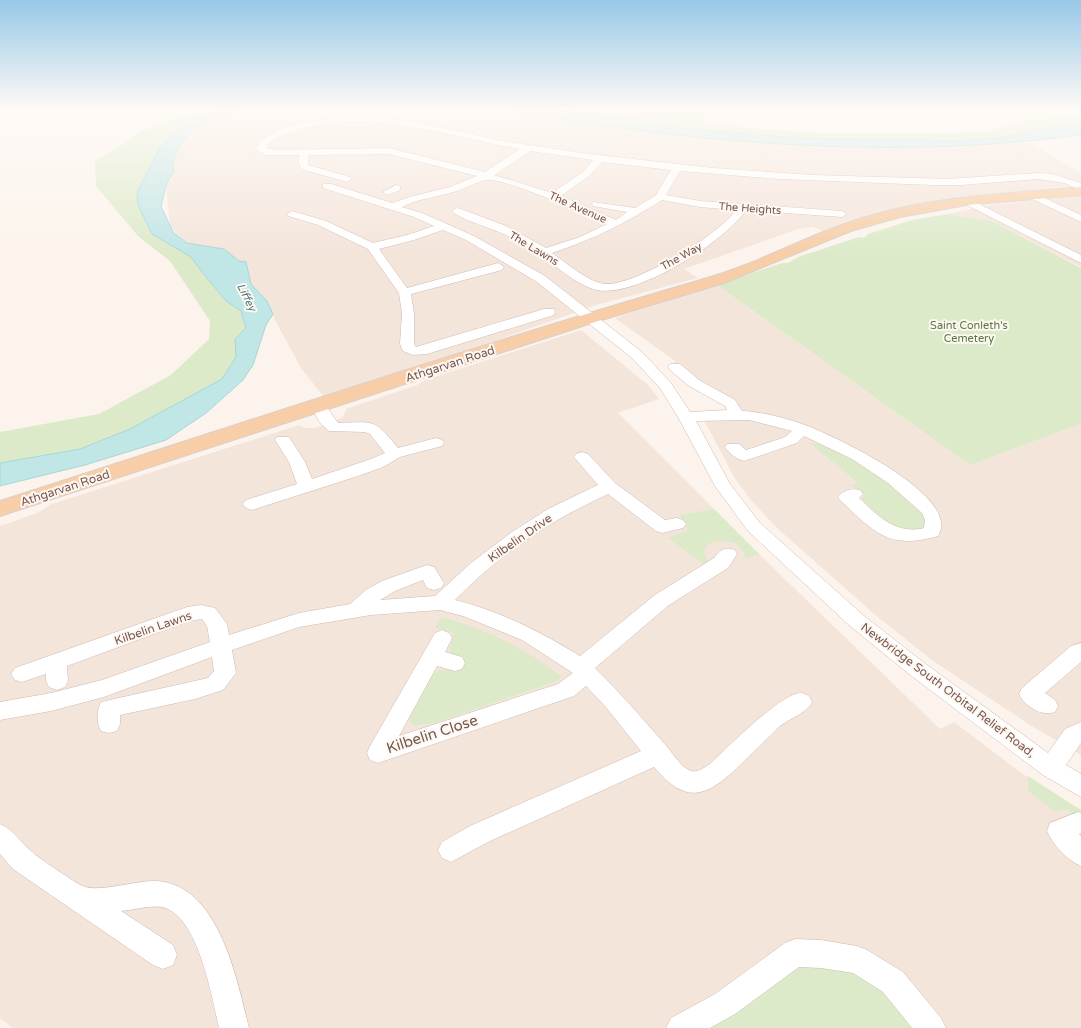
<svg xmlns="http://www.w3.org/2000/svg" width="1081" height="1028" font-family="'Varela Round',sans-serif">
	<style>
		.residential { fill: #f4e5db }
		.green { fill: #dceaca }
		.water { fill: #c0e6e6; stroke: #a7d7d7 }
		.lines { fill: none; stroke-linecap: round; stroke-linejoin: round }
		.minor-casing { stroke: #cfbab1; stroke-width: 1 }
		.major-casing { stroke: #d9d0ce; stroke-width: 2 }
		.minor { fill: #fff; fill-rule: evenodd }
		.major { fill: #f7cea8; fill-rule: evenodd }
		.labels { text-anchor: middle; stroke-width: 4; stroke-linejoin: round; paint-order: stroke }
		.far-street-label { font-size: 11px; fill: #78574f; stroke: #fef8f3 }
		.far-water-label { font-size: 11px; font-style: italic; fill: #427a7c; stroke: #fef8f3 }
		.far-park-label { font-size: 11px; fill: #5a7744; stroke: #fef8f3 }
		.street-label { font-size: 12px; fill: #78574f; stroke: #fef8f3 }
		.near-street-label { font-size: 15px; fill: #78574f; stroke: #fef8f3 }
	</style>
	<rect width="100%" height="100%" fill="#fcf4ec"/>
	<g class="residential">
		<path d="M 253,110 L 504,110 L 840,146 L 947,146 L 1030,143 L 1081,173 L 1081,186 L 1056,187 L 962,198 L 881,211 L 846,221 L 822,231 L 813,227 L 798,229 L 684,269 L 698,278 L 596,305 L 478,347 L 323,396 L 301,368 L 261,294 L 182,239 L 170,226 L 166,186 L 180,145 L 200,126 L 238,112 Z"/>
		<path d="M 1081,195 L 1081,267 L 992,221 L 948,214 L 983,206 Z"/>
		<path d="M 717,285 L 970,465 L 1081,424 L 1081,755 L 1030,725 L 933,661 L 879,618 L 778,529 L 749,498 L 734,477 L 704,420 L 727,418 L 730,406 L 673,365 L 675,361 L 615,318 Z"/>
		<path d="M 581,330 L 648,385 L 659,399 L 618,413 L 759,554 L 940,729 L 954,722 L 1020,772 L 1081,812 L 1081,1028 L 13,1028 L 0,1018 L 0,526 L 37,513 L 52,504 L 299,425 L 304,428 L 315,428 L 341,418 L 344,415 L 346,409 L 417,385 L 425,380 Z"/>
	</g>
	<g class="green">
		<path d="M 204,110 L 225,110 L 207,115 L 178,131 L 160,147 L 156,159 L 141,183 L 137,192 L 138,205 L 152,234 L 191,257 L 202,272 L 226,301 L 241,311 L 246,328 L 235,339 L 236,357 L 222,379 L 130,429 L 80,449 L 0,463 L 0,432 L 99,414 L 171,375 L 209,339 L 210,321 L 170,261 L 138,236 L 96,186 L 95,161 L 150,126 Z"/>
		<path d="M 545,110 L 692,110 L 704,111 L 702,123 L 817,133 L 955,133 L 987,131 L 1034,119 L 1081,117 L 1081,125 L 1050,128 L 998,138 L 956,141 L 800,138 L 734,134 L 651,124 L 622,116 Z"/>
		<path d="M 948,214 L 992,221 L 1081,268 L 1081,424 L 970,465 L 717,285 L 782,263 L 788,263 L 798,257 L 859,237 L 864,238 L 868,234 L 912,220 Z"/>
		<path d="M 810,443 C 820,443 842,450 849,458 L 886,478 L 925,515 L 926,520 L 925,526 C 897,543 879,517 860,500 L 865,495 L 852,485 L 857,482 Z"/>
		<path d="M 714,509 L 759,554 L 745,559 L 744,552 L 735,543 C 720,538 694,541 709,562 L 705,565 L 668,538 L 688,530 L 679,515 Z"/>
		<path d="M 441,617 C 486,629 526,648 562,677 L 557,681 L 438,722 L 415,726 C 412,724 409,721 409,717 C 410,708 430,674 438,671 C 444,668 451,670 457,672 L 464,660 L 453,656 L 449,649 L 454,633 L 435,628 Z"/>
		<path d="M 1028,776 L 1081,810 L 1081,824 L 1067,809 L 1056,812 L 1028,791 Z"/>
		<path d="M 806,964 L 853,972 L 877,985 L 917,1028 L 706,1028 L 787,971 Z"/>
	</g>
	<g class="water">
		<path d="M 248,110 C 220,116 183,126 175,157 C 173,163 172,166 174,172 C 165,181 165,193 161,206 L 173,232 L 187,243 L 224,249 L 239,261 L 246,262 L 251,284 L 267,301 L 273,314 L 266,325 L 253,365 L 243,380 L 206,413 L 166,440 L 85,465 L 0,486 L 0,463 L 80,449 L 130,429 L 222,379 L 236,357 L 235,339 L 246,328 L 241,311 L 226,301 L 202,272 L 191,257 L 152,234 L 138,205 L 137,192 L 160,147 L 178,131 L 207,115 L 222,111 Z"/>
		<path d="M 504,110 L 545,110 L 622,116 L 651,124 L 698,130 L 800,138 L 956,141 L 998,138 L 1053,127 L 1081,125 L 1081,135 C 891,161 692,143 504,110 Z"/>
	</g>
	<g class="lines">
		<defs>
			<g id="minor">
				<path d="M 360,117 L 411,121 L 503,141 L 581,153 L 713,168 L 812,175 L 947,179 L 1038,173 L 1052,174 L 1081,183 L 1081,190 L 1064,183 L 1038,179 L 962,185 L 933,185 L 779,179 L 680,171 L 666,195 L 700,201 L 842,211 L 847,214 L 842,217 L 746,210 C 725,242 631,302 593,289 C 573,282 556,266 540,254 C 531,247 520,242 510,237 C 496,229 460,220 452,211 L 457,208 L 461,209 L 506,226 L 546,248 L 580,237 L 607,224 C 589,215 500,176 486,180 C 476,182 467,188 457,191 C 439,197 419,198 402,207 L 422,213 L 474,236 L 545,276 L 642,352 L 671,383 L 690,412 L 727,410 L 725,406 L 689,386 L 670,370 L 668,367 L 670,364 L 680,364 L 699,380 L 735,400 L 742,411 C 764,412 785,418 805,425 C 834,436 963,496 938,536 C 889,550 875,533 841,501 L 838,497 C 843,490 852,488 860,490 L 863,494 L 859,498 C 878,516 896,535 924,528 L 925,520 L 922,513 L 888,483 L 852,459 L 804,436 L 797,443 L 744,461 C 736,459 730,454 725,447 L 727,444 L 739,444 L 746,450 L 785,437 L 792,431 L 749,420 L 696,421 L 730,484 L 760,523 L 863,615 L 923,662 L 1048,753 L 1065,729 L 1081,722 L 1081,743 L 1066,765 L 1081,774 L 1081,797 L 1043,775 L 909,674 L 849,625 L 748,531 L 715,486 L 678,417 L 660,388 L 632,358 L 537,282 L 466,240 L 443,230 L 414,240 L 379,249 L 407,288 L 498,263 L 504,267 L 502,270 L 411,294 L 414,314 L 414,344 L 416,347 L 544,309 L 554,309 L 555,312 L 554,315 L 427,354 L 413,355 L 403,351 L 400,344 L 402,314 L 399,293 L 368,249 L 318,225 L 288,216 L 287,214 L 292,211 L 326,221 L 373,243 L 407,235 L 434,226 L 414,217 L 323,188 L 323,184 L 331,184 L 392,203 L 413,196 L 450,187 L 477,176 L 389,154 L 309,155 L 308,165 L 350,177 L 352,179 L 347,182 L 301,169 L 298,160 L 300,155 L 265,155 L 256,149 C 270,122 333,118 360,117 ZM 345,122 C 405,120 462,139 520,149 L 485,172 L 389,148 L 276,150 L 266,148 C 277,129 325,124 345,122 ZM 530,151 L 593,160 L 583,172 L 552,193 L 494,175 ZM 602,162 L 671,170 L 656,195 L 635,208 L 593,202 L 592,204 L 593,206 L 627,212 L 616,220 L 561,196 L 589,176 ZM 662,200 L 700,207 L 736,210 C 719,235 635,286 605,284 C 590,283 565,262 552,253 C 594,239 624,224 662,200 Z"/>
				<path d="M 396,185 L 400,186 L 400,190 L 388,195 L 383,192 Z"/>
				<path d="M 1032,192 L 1081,215 L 1081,222 L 1028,197 L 1028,193 Z"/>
				<path d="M 967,198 L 1081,255 L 1081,263 L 963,203 L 962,201 L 963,199 Z"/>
				<path d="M 319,401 L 324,403 L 338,423 C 374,422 374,418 398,448 L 436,438 L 442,440 L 444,443 L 442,446 L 400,457 L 383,467 L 358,476 L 258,508 L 252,510 L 246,508 L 243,504 L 246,500 L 297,484 L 289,462 L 275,440 L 277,437 L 289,437 L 305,462 L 312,479 L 371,459 L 385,453 L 370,434 L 365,432 L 329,431 L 320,423 L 311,406 L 314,403 Z"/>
				<path d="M 582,452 L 588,454 L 615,483 L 665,520 L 677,518 L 683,520 L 686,524 L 683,528 L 662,533 L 656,531 L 608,494 C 548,522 502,552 455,600 C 500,611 541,632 580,656 L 655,595 L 714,558 C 721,550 724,546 735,550 L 737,554 L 728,568 L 669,605 L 595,668 C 620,693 645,721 668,748 C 674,755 680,766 689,770 C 697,774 703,768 710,764 C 726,749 781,693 801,693 C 804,693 806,695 809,696 L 812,702 C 806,714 789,718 779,727 C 766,740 753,752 740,765 C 707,797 687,806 654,767 L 488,842 L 451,862 L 442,858 L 438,850 L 442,842 L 470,826 L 641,751 L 605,706 L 586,686 L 574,696 L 378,763 L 370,760 L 367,753 L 370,746 L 435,633 L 442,630 L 449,633 L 452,638 L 445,652 L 462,657 L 465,663 L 462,669 L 455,671 L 437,666 L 399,736 L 558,684 L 573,673 L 522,640 L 463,616 L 440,610 L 371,615 L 299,627 L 232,650 L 236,673 L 223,690 L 195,699 L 120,715 L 120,724 L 117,731 L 109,733 L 101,731 C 96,721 97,711 101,702 L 208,678 L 214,671 L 212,657 L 104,697 L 51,711 L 0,720 L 0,702 L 51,693 L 102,680 L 210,642 L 207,626 L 202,619 L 189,621 L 67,666 L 68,681 L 65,687 L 57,690 L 49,687 L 46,681 L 46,674 L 22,682 L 15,680 L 11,674 L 15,668 L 187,607 L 201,605 L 215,608 L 227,624 L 229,635 L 299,613 L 350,604 L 366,590 L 382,581 L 427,565 L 434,567 L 444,583 L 441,588 L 434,590 L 427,588 L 423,580 L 395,591 L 380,600 L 435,596 L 471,563 L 512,532 L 548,509 L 598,485 L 574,457 L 576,454 Z"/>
				<path d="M 1081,643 L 1081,662 L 1045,693 L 1055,700 L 1058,706 L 1055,712 C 1041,717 1025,706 1019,694 L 1022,688 L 1071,646 Z"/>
				<path d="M 1078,812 L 1081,813 L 1081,833 L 1079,834 L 1081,836 L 1081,866 C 1067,860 1053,845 1047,831 L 1050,823 Z"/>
				<path d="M 0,824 C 14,830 20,842 31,851 C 37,857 78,885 85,887 C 101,892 138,880 156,881 C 219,884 237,980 249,1028 L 219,1028 C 212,997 199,923 168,909 C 155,903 135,910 121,911 L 173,945 L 177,955 L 173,965 L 163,969 L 153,965 L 13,869 L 0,854 Z"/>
				<path d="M 795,939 L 821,940 L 857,946 L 867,950 L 903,972 L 941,1018 L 946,1028 L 912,1028 L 883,992 L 853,973 L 821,968 L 799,967 L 735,1014 L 710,1028 L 666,1028 L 671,1018 L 715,994 L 785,943 Z"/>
			</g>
			<path id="major" d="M 1081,187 L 1081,195 L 967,205 L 900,217 L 851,231 L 724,283 L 595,322 L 0,516 L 0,501 C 234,426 467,348 704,279 C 751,266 795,242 841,225 C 917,197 1001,194 1081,187 Z"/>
		</defs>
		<use href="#minor" class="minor-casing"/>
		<use href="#major" class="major-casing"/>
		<use href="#minor" class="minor"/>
		<use href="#major" class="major"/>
	</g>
	<linearGradient id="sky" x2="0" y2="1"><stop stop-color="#98c8e7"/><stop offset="0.43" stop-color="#fefaf6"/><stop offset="1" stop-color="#fefaf6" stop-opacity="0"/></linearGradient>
	<rect width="1081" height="254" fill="url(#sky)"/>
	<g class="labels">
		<g class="far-street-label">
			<text transform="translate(578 207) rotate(24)" y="4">The Avenue</text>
			<text transform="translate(750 208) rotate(4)" y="4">The Heights</text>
			<text transform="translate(534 248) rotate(31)" y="4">The Lawns</text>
			<text transform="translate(681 256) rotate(-29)" y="4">The Way</text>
		</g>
		<g class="far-water-label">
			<text transform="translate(247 297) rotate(63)" y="4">Liffey</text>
		</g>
		<g class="far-park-label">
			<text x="969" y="329">Saint Conleth's<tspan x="969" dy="13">Cemetery</tspan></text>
		</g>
		<g class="street-label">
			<text transform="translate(450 364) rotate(-18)" y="4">Athgarvan Road</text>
			<text transform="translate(65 488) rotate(-18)" y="4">Athgarvan Road</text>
			<text transform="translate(520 538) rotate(-35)" y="4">Kilbelin Drive</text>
			<text transform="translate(153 628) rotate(-19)" y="4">Kilbelin Lawns</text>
			<text transform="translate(948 690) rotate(37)" y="4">Newbridge South Orbital Relief Road,</text>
		</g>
		<g class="near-street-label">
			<text transform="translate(432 734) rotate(-18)" y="5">Kilbelin Close</text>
		</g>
	</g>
</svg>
